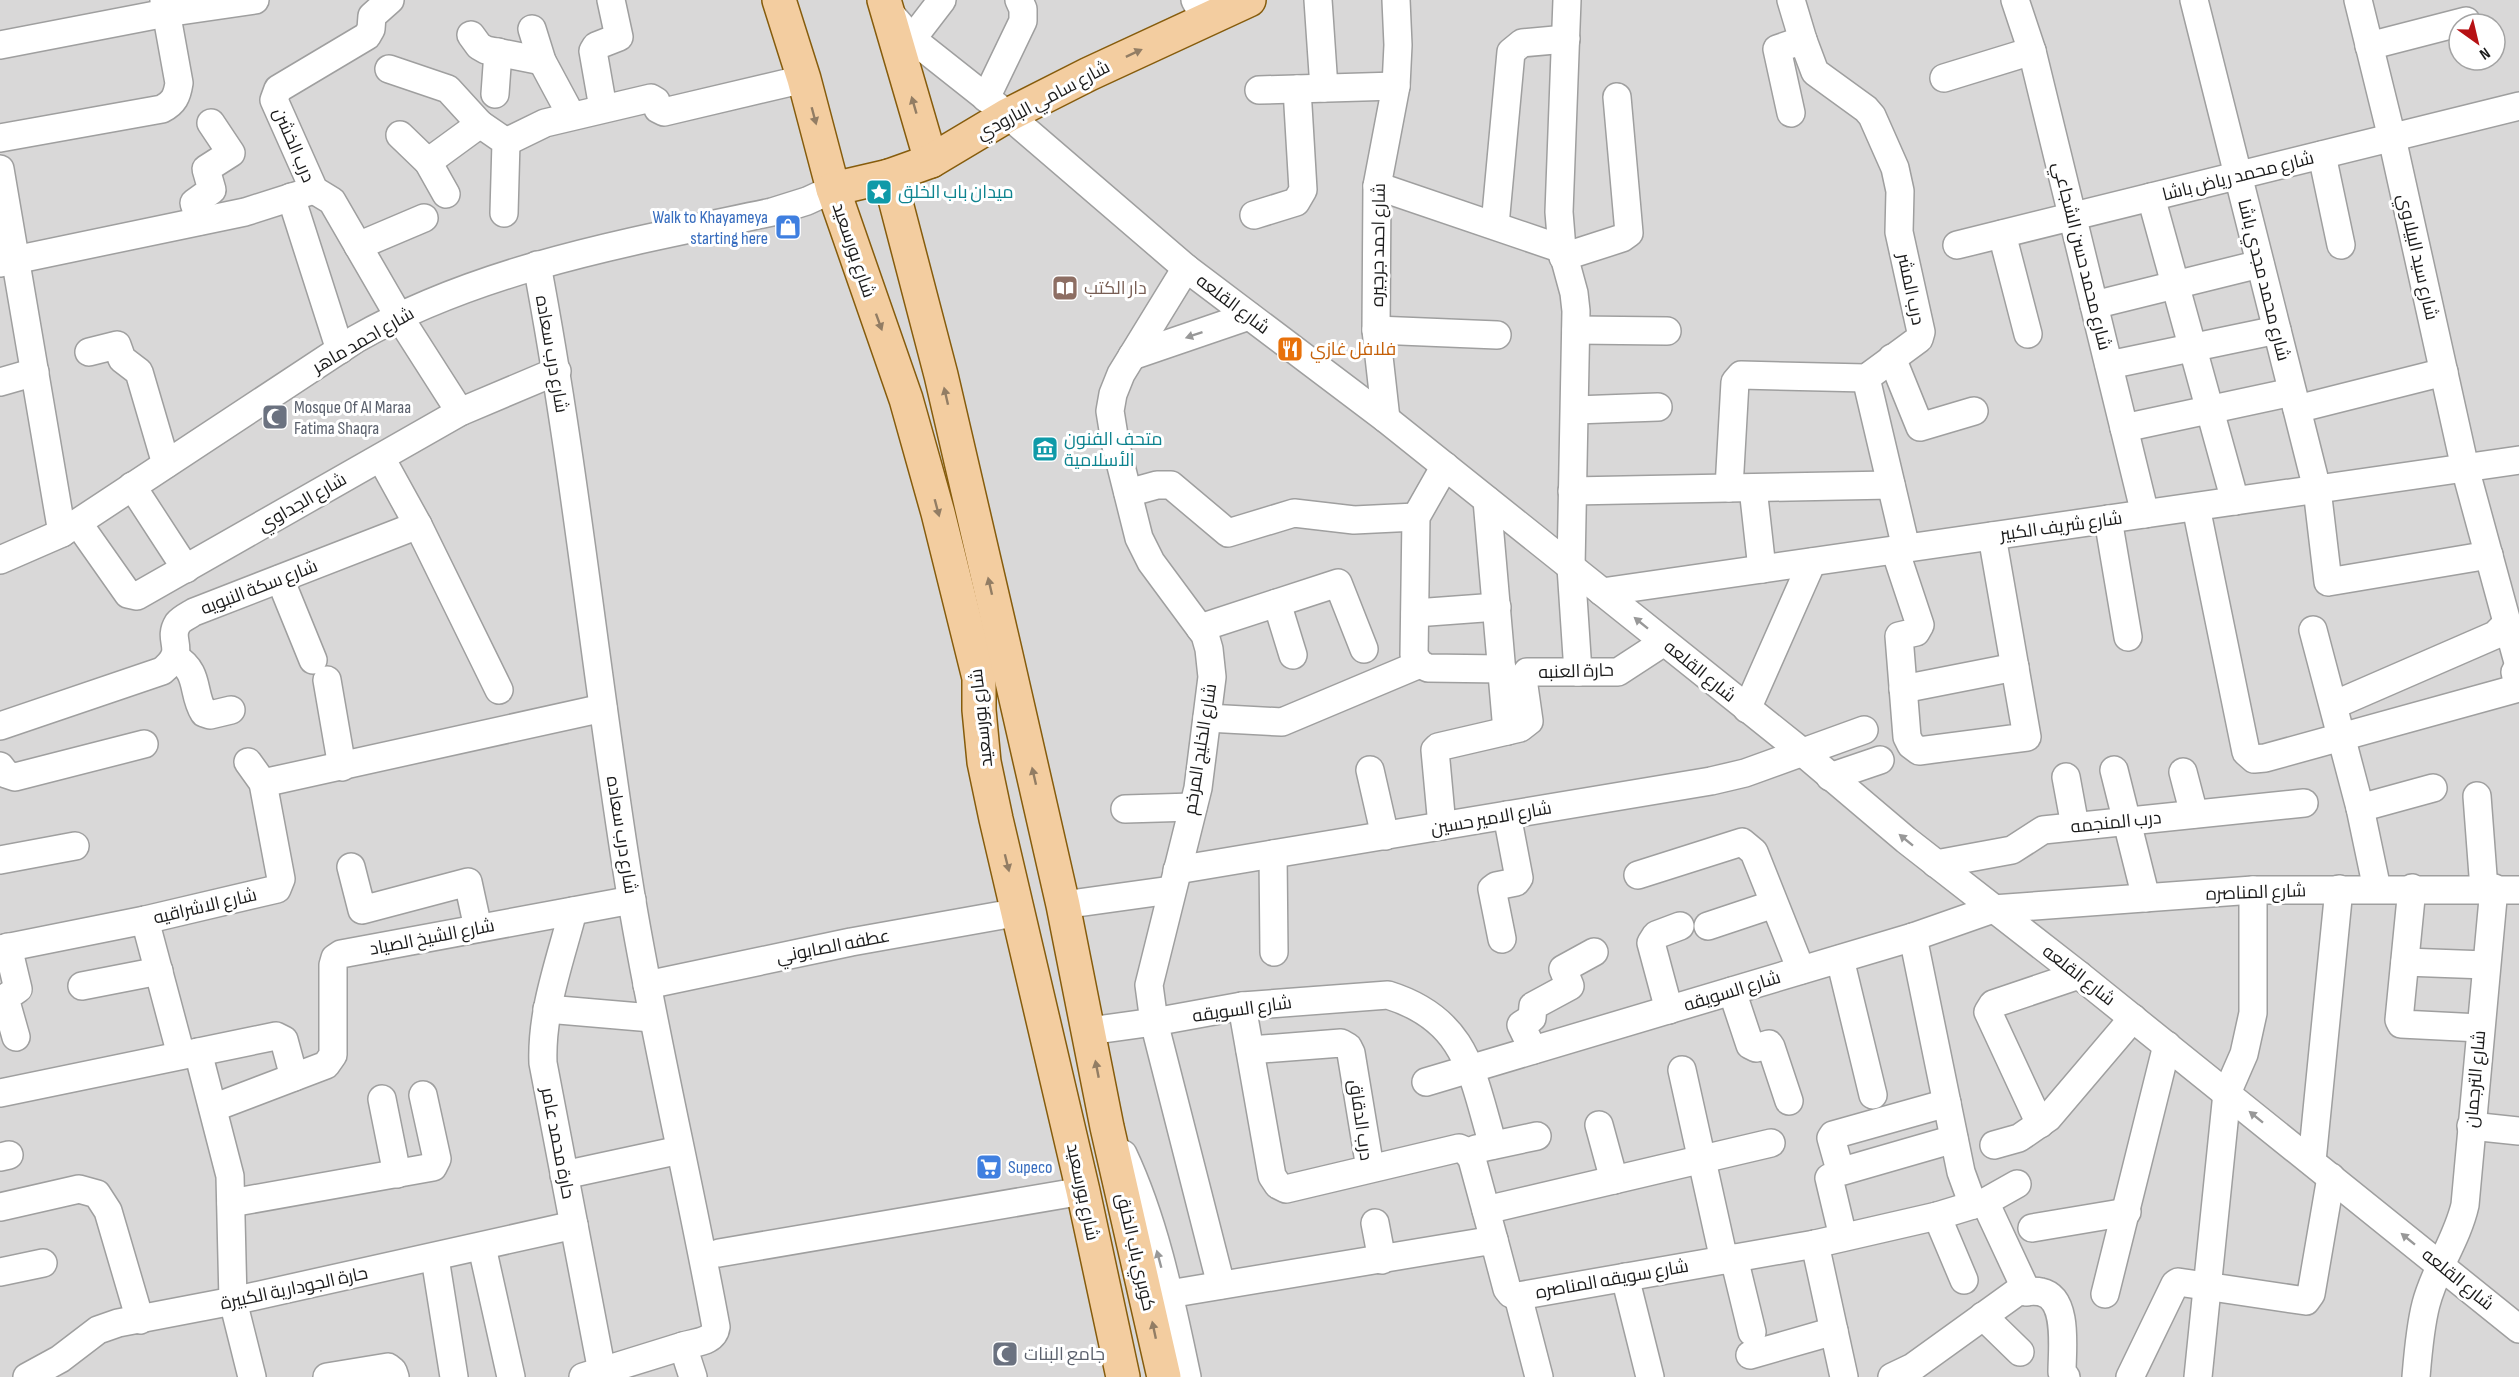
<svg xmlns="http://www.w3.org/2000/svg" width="2519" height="1377" font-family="'Sofia Sans Condensed',Cairo,sans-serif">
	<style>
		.residential { fill: #d9d8d8; fill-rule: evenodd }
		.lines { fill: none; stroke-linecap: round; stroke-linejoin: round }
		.minor-casing { stroke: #9f9f9f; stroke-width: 30 }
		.major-casing { stroke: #865c0c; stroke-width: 36 }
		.minor { stroke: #fff; stroke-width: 27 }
		.major { stroke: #f3cda0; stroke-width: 33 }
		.oneway { fill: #927d64 }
		.oneway2 { fill: #989898 }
		.labels { text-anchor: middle; stroke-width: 6; stroke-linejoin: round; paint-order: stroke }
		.street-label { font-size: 18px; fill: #1b1b1b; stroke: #fff }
		.culture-label { font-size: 18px; fill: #0d838f; stroke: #fff; text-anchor: start }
		.shop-label { font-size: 18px; fill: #366cbe; stroke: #fff; text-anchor: end }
		.education-label { font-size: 18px; fill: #785e54; stroke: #fff; text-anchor: start }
		.food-label { font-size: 18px; fill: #c56008; stroke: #fff; text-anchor: start }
		.worship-label { font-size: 18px; fill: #5b616d; stroke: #fff; text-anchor: start }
	</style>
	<rect width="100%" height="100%" fill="#ece8e2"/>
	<path class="residential" d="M 0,0 L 2519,0 L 2519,1377 L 0,1377 ZM 2459,24 L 2495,24 L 2495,60 L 2459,60 Z"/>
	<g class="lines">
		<defs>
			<g id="minor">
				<path d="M 390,0 L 372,16 L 371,29 L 367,36 L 278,89 L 274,100 L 314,190 L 332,201 L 398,315 L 460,412"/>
				<path d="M 1195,0 L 1206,20"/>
				<path d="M 1318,0 L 1324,88"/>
				<path d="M 1567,0 L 1559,212 L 1562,249 L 1574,293 L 1576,311 L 1571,567 L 1578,672"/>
				<path d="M 2015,0 L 2032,51 L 2145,514"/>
				<path d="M 2194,0 L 2317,489 L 2328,582 L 2489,555"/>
				<path d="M 2358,0 L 2392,138 L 2465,468 L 2519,666"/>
				<path d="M 889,12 L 912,39 L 1008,115 L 1186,268 L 1386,419 L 1801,751 L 1906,840 L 2079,975 L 2519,1329"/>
				<path d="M 532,29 L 542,61 L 571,115"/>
				<path d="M 471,35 L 479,46 L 486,50 L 542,61"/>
				<path d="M 912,39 L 942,0"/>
				<path d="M 0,45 L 166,13 L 255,0"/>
				<path d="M 2369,46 L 2466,21"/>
				<path d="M 389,69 L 448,89 L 480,124 L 506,142 L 504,213"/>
				<path d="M 1944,78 L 2032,51"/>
				<path d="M 1259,90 L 1396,86"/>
				<path d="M 495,94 L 498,52"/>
				<path d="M 986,98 L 1023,21 L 1023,9 L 1019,0"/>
				<path d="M 603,108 L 593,51 L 596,46 L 619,37 L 611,0"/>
				<path d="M 1791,113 L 1777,49 L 1803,40"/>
				<path d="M 400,135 L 428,162 L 446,194"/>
				<path d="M 0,138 L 162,109 C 174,103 177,96 179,83 L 164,0"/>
				<path d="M 506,142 L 545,123 L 651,98 L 656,101 L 658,109 L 664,112 L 804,79"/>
				<path d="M 2322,155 L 2341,245"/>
				<path d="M 428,162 L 480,124"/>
				<path d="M 0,169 L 62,533"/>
				<path d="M 1377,186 L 1562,249"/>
				<path d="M 291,197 L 340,350"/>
				<path d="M 2151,197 L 2235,501"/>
				<path d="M 1254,215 L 1296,202 L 1303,190 L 1297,89"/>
				<path d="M 200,221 L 194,203 L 212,190 L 206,169 L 231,153 L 211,123"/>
				<path d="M 1495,225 L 1511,52 L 1522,43 L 1566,39"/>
				<path d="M 2002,234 L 2028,334"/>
				<path d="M 1957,245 L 2519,106"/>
				<path d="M 358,246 L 424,218"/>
				<path d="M 1563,257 L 1622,238 L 1629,233 L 1617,97"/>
				<path d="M 0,263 L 245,212 L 314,190"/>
				<path d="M 537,265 C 577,476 597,690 632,902 C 656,1044 690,1185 716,1327 C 714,1342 696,1342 683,1346 L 693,1377"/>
				<path d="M 1186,268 L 1121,374 L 1113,394 L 1110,411 L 1115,442 L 1139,538 L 1151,562 L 1205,635 L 1209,649 L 1212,677 L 1198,788 L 1149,985 L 1154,1022 L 1221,1285"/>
				<path d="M 2094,305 L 2260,264"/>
				<path d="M 1376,330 L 1497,335"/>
				<path d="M 1576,330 L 1667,331"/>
				<path d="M 89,352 L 117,345 L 122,359 L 139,372 L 166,464"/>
				<path d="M 1132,356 L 1249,316"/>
				<path d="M 1892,358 L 1920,427 L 1974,411"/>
				<path d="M 2109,365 L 2277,330"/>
				<path d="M 1866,378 L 1906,548"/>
				<path d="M 0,382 L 35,372"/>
				<path d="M 2297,409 L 2444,372"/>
				<path d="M 1575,410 L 1658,407"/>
				<path d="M 1386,419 L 1376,330 L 1377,186 L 1396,86 L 1398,45 L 1396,0"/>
				<path d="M 2124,428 L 2292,392"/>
				<path d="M 381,458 L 418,525 L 499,690"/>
				<path d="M 1445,466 L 1416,517 L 1414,655 L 1420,664 L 1428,668 L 1502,669"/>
				<path d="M 132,486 L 186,569"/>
				<path d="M 1729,488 L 1735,382 L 1741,375 L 1866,378 L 1919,339 L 1921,332 L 1899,232 L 1900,191 L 1895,168 L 1872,116 L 1866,109 L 1815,72 L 1803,40 L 1791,0"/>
				<path d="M 1753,488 L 1762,569"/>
				<path d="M 1572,491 L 1891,485"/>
				<path d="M 1128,493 L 1157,485 L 1171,485 L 1228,533 L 1294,513 L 1354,520 L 1416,517"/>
				<path d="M 1487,500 L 1507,731"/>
				<path d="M 2196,507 L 2246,752 L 2254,759 L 2265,758 L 2515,689 L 2518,686 L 2515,672 L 2519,666"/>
				<path d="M 2108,519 L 2128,637"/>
				<path d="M 78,523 L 128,594 L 137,596 L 460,412 L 557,371"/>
				<path d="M 1895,550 L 1920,625 L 1916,632 L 1899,636 L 1907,737 L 1911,745 L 1919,751 L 2027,737 L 1992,536"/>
				<path d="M 0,560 L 62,533 L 356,339 C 483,267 630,242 772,212 L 807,201 L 833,189"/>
				<path d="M 280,579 L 313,660"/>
				<path d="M 1602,592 L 2519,460"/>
				<path d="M 1277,603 L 1293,655"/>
				<path d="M 1415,613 L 1497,607"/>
				<path d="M 1200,628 L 1338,583 L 1364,649"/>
				<path d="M 2313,630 L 2360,808 L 2377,889"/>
				<path d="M 175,657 C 201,673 191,692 204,713 L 210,715 L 231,710"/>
				<path d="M 327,680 L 342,767"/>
				<path d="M 1903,689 L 2015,667"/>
				<path d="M 2334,705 L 2495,635 L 2507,623"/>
				<path d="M 1747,709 L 1812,562"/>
				<path d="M 1207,718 L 1282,722 L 1420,664"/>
				<path d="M 0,726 L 162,671 C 189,649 166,642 178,623 C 181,619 189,615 194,612 L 418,525"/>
				<path d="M 0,766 L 6,774 L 15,777 L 144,744"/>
				<path d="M 1370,770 L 1385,836"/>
				<path d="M 2114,770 L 2146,898"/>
				<path d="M 2183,772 L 2194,814"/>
				<path d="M 1830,777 L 1880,760"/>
				<path d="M 2066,777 L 2075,826"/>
				<path d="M 263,783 L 603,708"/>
				<path d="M 2477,796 L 2484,889"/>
				<path d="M 2360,808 L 2433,788"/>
				<path d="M 1125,809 L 1193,807"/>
				<path d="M 1442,826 L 1435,750 L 1438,747 L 1520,728 L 1529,721 L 1523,679 L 1527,672 L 1618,672 L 1664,642"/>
				<path d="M 1273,854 L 1274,952"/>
				<path d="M 0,860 L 75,846"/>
				<path d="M 1936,864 L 2012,850 L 2043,830 L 2304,803"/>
				<path d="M 351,867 L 362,910 L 468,882 L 478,928"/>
				<path d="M 1177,870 L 1711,781 L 1745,773 L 1864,730"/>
				<path d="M 1638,875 L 1742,842 L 1754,852 L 1801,970"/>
				<path d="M 2412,888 L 2399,1020 L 2401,1024 L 2480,1028"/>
				<path d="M 1063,905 L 1171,890"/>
				<path d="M 573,911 C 560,961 541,1011 543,1063 L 603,1377"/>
				<path d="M 145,920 L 181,1055"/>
				<path d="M 1708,926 L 1774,904"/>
				<path d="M 1913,937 L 1961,1172 L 1973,1205"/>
				<path d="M 1502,939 L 1492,889 L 1496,886 L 1516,882 L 1519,878 L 1507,815"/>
				<path d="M 8,947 L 18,989 L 5,998 L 16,1037"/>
				<path d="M 0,949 L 145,920 L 277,889 L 281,879 L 263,783 L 248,762"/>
				<path d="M 1840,959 L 1873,1095"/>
				<path d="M 2405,962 L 2486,965"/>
				<path d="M 647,985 L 851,942 L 1019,912"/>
				<path d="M 82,986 L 159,971"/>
				<path d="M 1732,991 L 1750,1045 L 1756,1048 L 1769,1044 L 1771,1047 L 1789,1101"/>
				<path d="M 1242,1006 L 1272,1176 L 1278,1185 L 1286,1189 L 1459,1148 L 1466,1151 L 1472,1159 L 1494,1240"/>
				<path d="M 547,1009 L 652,1018"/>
				<path d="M 1669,1010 L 1651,943 L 1656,935 L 1680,926"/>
				<path d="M 1089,1031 L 1154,1022 L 1242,1006 L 1388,995 C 1468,1020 1472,1075 1493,1145"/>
				<path d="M 1250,1050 L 1341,1043 L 1348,1047 L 1351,1053 L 1370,1168"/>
				<path d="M 1533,1050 L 1521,1025 L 1532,1018 L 1533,1006 L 1570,986 L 1563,969 L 1594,952"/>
				<path d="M 198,1052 L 230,1176 L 233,1301 L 252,1377"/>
				<path d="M 1682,1070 L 1724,1260"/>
				<path d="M 1426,1082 L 1913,937 L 1993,909 L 2253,890 L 2519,890"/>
				<path d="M 0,1093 L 276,1036 L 284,1040 L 294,1077"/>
				<path d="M 382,1099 L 397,1174"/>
				<path d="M 1947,1103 L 1833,1135 L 1831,1138 L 1840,1170 L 1843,1171 L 1954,1139"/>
				<path d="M 213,1108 L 326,1065 L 333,1055 L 333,965 L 335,958 L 341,954 L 632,900"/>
				<path d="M 2040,1124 L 1988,1012 L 1993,1004 L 2079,975"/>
				<path d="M 1599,1125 L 1614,1180"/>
				<path d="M 2471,1126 L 2519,1131"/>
				<path d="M 1994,1145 L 2019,1138 L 2048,1118 L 2133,1018"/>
				<path d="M 1476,1149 L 1537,1136"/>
				<path d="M 1123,1154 C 1156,1224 1171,1302 1187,1377"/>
				<path d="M 0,1157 L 9,1155"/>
				<path d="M 2312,1161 L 2339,889"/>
				<path d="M 564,1175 L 680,1150"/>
				<path d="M 1829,1178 L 1843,1237"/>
				<path d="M 1985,1202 L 2027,1292"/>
				<path d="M 231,1203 L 433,1167 L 437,1159 L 423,1095"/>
				<path d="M 0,1207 L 79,1189 L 97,1194 L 108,1211 L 140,1320"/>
				<path d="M 1486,1210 L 1771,1143"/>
				<path d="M 1937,1216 L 1964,1280"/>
				<path d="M 1375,1223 L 1382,1260"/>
				<path d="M 2032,1228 L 2127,1212"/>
				<path d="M 1815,1244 L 1844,1377"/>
				<path d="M 482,1247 L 511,1377"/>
				<path d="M 719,1253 L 1083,1191"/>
				<path d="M 435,1258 L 454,1377"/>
				<path d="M 1734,1258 L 1752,1332"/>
				<path d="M 0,1272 L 43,1263"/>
				<path d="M 1625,1277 L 1650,1377"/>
				<path d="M 1169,1294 L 1494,1240 L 1507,1289 L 1511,1294 L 1518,1296 L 1815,1244 L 1937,1216 L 1973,1205 L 1985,1202 L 2017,1184"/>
				<path d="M 2105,1294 L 2167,1045"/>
				<path d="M 1518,1296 L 1539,1377"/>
				<path d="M 1983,1316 L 2020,1352"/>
				<path d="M 1750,1355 L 1834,1331"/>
				<path d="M 27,1377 L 60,1359 L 98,1330 L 118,1323 L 233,1301 L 574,1225"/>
				<path d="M 327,1377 L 388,1367 L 393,1371 L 395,1377"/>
				<path d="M 583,1377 L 683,1346"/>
				<path d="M 1892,1377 L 1913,1367 L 2017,1292 C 2024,1292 2034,1290 2041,1292 C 2069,1298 2062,1349 2062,1372 L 2066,1377"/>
				<path d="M 2130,1377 L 2175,1284 L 2178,1282 L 2306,1301 L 2311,1294 L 2331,1177"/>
				<path d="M 2198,1377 L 2227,1093 L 2244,1054 L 2253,1013 L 2253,890"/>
				<path d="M 2416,1377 C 2418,1353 2420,1327 2426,1304 C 2435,1269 2457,1240 2465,1205 L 2494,888"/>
			</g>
			<g id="major">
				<path d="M 779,0 L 804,79 L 833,189 L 906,399 L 938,513 L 979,678 L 979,710 L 984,762 L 996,819 L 1083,1191 L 1123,1377"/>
				<path d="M 884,0 L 931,161"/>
				<path d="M 889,176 L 941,375 L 1006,655 L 1063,905 L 1107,1127 L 1164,1377"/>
				<path d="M 833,189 L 889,176 L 931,161 L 1008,115 L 1089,74 L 1249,0"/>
			</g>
		</defs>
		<use href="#minor" class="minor-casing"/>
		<use href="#major" class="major-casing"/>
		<use href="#minor" class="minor"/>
		<use href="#major" class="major"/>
	</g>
	<defs><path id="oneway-solid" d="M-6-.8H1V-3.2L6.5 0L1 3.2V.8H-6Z" transform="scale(1.5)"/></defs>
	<g class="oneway">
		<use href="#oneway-solid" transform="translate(1134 53) rotate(-25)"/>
		<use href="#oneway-solid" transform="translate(914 105) rotate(-106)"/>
		<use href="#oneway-solid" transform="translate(814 116) rotate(75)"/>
		<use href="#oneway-solid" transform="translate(879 322) rotate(70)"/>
		<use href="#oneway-solid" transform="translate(946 396) rotate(-103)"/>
		<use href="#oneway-solid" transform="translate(937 508) rotate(75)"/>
		<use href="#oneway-solid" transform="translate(990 586) rotate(-103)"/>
		<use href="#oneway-solid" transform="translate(1034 776) rotate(-103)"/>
		<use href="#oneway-solid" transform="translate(1007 863) rotate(76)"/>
		<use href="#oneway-solid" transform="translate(1097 1069) rotate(-101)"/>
		<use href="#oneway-solid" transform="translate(1154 1330) rotate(-102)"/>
	</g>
	<g class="oneway2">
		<use href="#oneway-solid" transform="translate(1194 335) rotate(161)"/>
		<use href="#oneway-solid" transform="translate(1641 623) rotate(-141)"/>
		<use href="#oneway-solid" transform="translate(1906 840) rotate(-141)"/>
		<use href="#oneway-solid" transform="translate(2256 1117) rotate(-141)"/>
		<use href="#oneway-solid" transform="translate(2408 1239) rotate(-141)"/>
		<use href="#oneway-solid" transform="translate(1159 1259) rotate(-105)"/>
	</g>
	<defs>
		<symbol id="sight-square" viewBox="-11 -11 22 22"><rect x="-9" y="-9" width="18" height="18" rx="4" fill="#0f9aa8" stroke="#fff"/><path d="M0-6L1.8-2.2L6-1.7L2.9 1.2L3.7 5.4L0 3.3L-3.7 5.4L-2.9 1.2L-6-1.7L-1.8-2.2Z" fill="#fff"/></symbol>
		<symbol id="shop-square" viewBox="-11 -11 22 22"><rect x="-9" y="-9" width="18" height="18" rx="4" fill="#3f7fe0" stroke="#fff"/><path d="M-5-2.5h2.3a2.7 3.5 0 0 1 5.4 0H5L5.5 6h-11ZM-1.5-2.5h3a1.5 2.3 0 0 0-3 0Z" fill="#fff"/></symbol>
		<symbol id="library-square" viewBox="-11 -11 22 22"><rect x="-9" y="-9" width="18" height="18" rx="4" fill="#8d6e63" stroke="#fff"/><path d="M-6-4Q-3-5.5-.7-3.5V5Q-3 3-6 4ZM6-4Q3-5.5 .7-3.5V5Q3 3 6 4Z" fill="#fff"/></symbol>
		<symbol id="restaurant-square" viewBox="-11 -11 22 22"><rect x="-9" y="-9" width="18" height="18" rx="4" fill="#e8710a" stroke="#fff"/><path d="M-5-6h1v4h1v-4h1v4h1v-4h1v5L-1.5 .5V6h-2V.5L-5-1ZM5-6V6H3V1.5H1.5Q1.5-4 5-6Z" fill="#fff"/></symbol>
		<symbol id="mosque-square" viewBox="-11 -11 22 22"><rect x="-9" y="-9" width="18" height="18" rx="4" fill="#6b7280" stroke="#fff"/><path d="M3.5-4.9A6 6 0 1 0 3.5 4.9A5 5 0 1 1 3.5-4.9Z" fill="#fff"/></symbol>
		<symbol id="museum-square" viewBox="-11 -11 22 22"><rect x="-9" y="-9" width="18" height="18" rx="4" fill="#0f9aa8" stroke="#fff"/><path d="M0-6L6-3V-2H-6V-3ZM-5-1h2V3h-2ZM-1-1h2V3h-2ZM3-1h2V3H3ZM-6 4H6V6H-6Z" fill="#fff"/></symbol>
		<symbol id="supermarket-square" viewBox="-11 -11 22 22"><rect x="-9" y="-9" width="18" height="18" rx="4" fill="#3f7fe0" stroke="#fff"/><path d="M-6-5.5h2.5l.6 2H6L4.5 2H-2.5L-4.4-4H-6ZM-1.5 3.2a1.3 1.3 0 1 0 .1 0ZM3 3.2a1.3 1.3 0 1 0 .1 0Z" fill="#fff"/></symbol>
	</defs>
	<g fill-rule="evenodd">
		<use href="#sight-square" x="864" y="177" width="30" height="30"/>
		<use href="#shop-square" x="773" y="212" width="30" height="30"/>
		<use href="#library-square" x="1050" y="273" width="30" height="30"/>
		<use href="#restaurant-square" x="1275" y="334" width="30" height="30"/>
		<use href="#mosque-square" x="260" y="402" width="30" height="30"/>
		<use href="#museum-square" x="1030" y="434" width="30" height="30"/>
		<use href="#supermarket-square" x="974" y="1152" width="30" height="30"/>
		<use href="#mosque-square" x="990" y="1339" width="30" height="30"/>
	</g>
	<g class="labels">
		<g class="street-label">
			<text transform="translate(1043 100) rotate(-28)" y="6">شارع سامي البارودي</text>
			<text transform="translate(294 145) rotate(67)" y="6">درب الخشن</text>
			<text transform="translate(2238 176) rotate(-14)" y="6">شارع محمد رياض باشا</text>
			<text transform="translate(1378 245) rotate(-89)" y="6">شارع احمد جرجيره</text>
			<text transform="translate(854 250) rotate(71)" y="6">شارع بورسعيد</text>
			<text transform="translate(2082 256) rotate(76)" y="6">شارع محمد حسن الشجاعي</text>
			<text transform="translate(2418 257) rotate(77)" y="6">شارع سيد البيلاوي</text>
			<text transform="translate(2264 280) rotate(76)" y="6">شارع محمد مجدي باشا</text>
			<text transform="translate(1911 289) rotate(78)" y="6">درب المشر</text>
			<text transform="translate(1233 304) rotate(37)" y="6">شارع القلعه</text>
			<text transform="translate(363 340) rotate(-30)" y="6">شارع احمد ماهر</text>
			<text transform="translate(552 354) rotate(80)" y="6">شارع درب سعاده</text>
			<text transform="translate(302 502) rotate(-30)" y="6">شارع الجداوي</text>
			<text transform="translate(2061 526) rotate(-8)" y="6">شارع شريف الكبير</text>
			<text transform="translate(259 587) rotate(-21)" y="6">شارع سكة النبويه</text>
			<text transform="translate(1576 671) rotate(-2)" y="6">حارة العنبه</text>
			<text transform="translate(1700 671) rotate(39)" y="6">شارع القلعه</text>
			<text transform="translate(981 718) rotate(-96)" y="6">شارع بورسعيد</text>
			<text transform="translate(1200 749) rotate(-81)" y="6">شارع الخليج المرخم</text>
			<text transform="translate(1491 818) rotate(-10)" y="6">شارع الامير حسين</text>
			<text transform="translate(2116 822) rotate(-6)" y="6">درب المنجمه</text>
			<text transform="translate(622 835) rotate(81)" y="6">شارع درب سعاده</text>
			<text transform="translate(2256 892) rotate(-2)" y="6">شارع المناصره</text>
			<text transform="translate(205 906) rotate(-13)" y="6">شارع الاشراقيه</text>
			<text transform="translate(432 937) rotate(-11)" y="6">شارع الشيخ الصياد</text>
			<text transform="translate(833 946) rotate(-11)" y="6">عطفه الصابوني</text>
			<text transform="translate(2079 975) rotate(38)" y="6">شارع القلعه</text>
			<text transform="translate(1732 991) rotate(-17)" y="6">شارع السويقه</text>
			<text transform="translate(1242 1009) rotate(-8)" y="6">شارع السويقه</text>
			<text transform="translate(2475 1079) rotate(-85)" y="6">شارع الترجمان</text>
			<text transform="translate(1361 1120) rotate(82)" y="6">درب الدقاق</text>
			<text transform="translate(558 1143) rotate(79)" y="6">حارة محمد عامر</text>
			<text transform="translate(1083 1192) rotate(78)" y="6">شارع بورسعيد</text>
			<text transform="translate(1136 1252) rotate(77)" y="6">كوبري باب الخلق</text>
			<text transform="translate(1612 1279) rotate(-10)" y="6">شارع سويقه المناصره</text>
			<text transform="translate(2458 1279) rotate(39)" y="6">شارع القلعه</text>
			<text transform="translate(294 1288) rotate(-12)" y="6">حارة الجودارية الكبيرة</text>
		</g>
		<g class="culture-label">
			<text x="898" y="198">ميدان باب الخلق</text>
			<text x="1064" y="445">متحف الفنون<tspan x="1064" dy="21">الأسلامية</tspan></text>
		</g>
		<g class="shop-label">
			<text x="768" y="223">Walk to Khayameya<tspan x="768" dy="21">starting here</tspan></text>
			<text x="1008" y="1173" text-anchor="start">Supeco</text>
		</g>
		<g class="education-label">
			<text x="1084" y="294">دار الكتب</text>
		</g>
		<g class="food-label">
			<text x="1310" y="355">فلافل غازي</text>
		</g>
		<g class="worship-label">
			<text x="294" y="413">Mosque Of Al Maraa<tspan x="294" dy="21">Fatima Shaqra</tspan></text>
			<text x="1024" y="1360">جامع البنات</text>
		</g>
	</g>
	<g transform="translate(2477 42) rotate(146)"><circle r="28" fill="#ffffff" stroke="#a4a4a4" stroke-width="1.5"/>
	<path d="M0-4.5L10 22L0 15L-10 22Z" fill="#b61114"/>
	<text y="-9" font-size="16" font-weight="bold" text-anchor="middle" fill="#1b1b1b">N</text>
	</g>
</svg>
